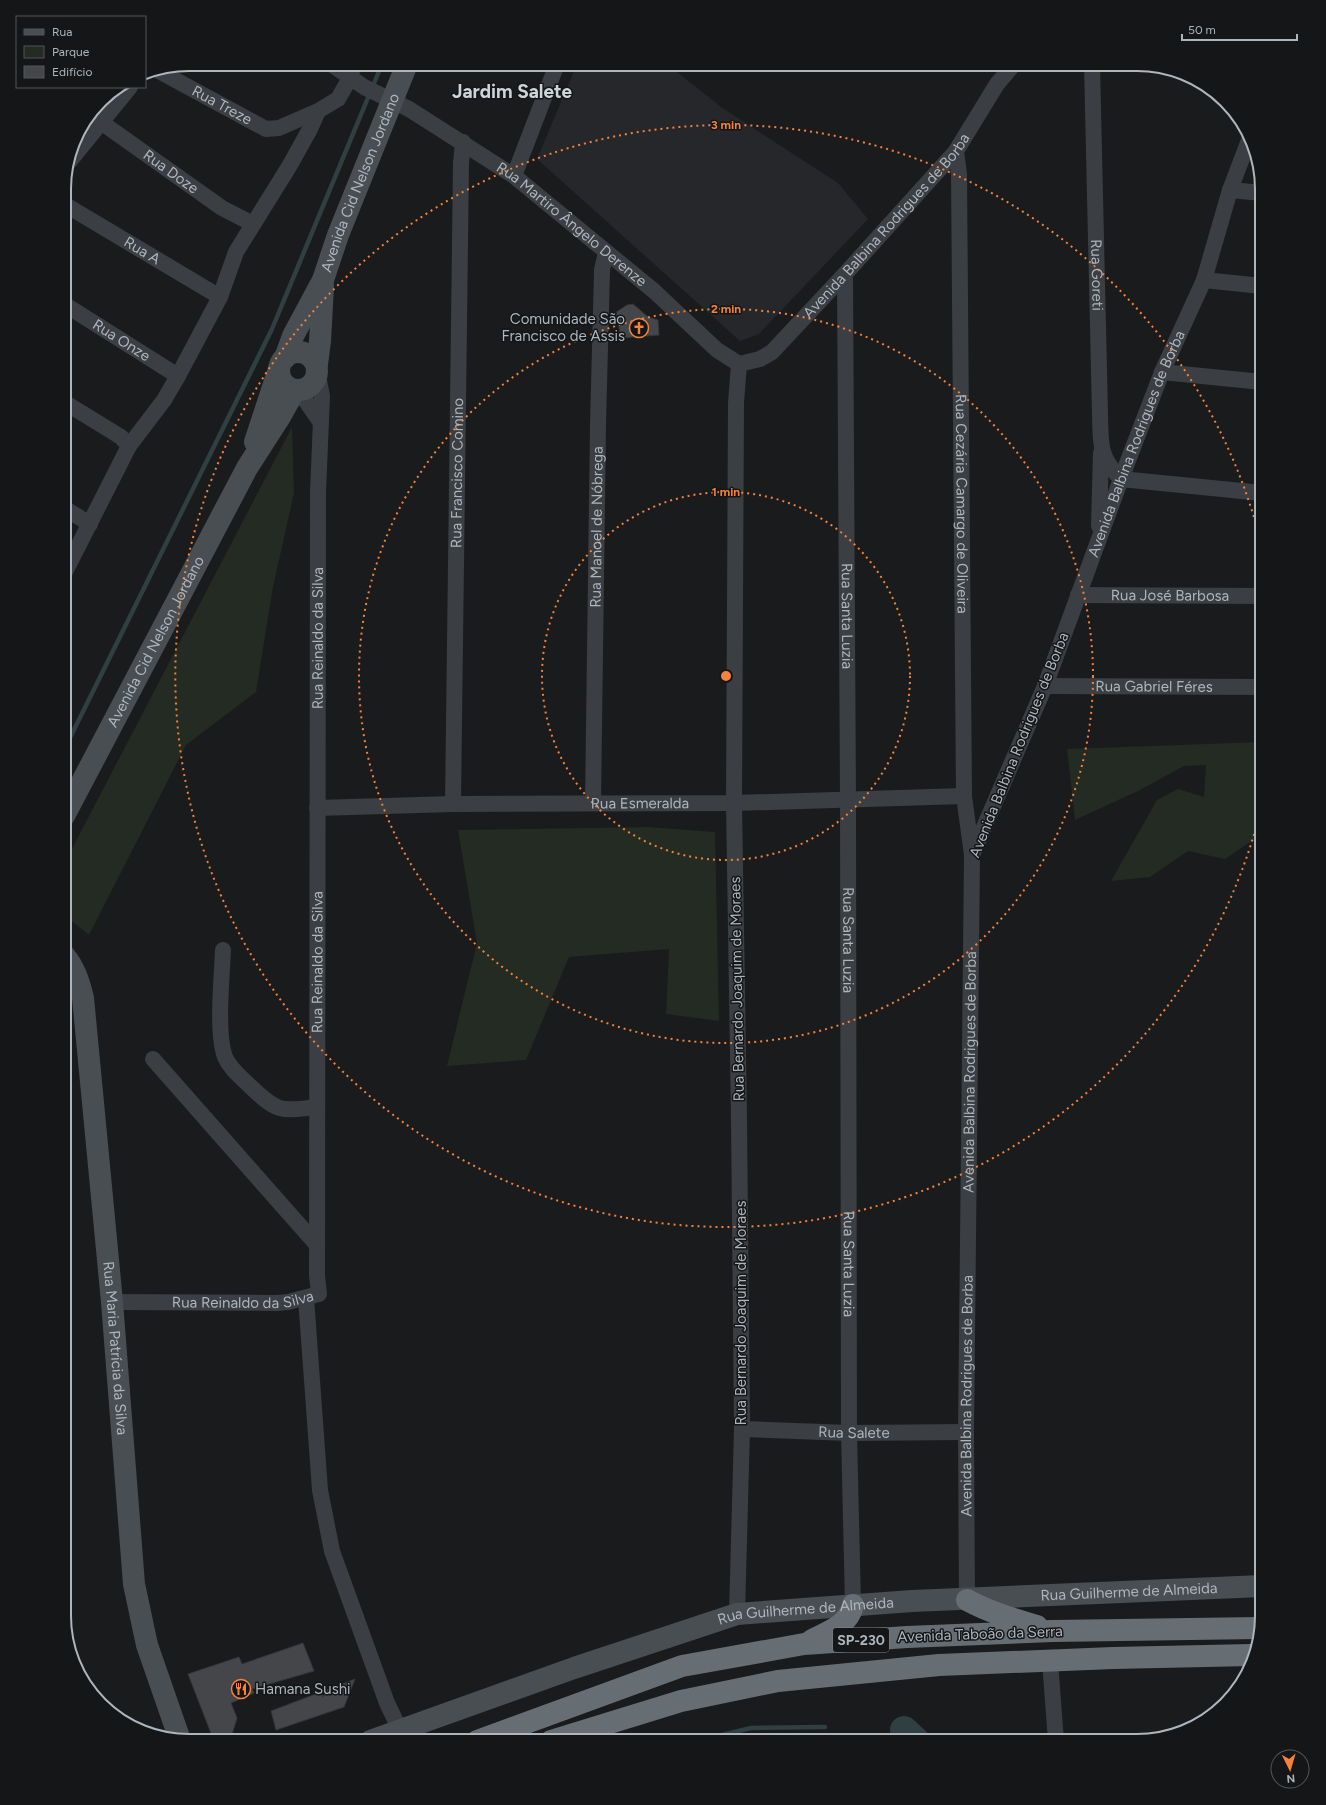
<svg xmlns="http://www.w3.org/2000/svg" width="1326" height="1805" font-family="Figtree,sans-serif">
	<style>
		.built { fill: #26272a }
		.green { fill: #232b22 }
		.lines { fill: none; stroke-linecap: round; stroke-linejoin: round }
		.stream { stroke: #303f41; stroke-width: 4.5 }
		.river { stroke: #303f41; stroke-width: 28 }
		.building { fill: #44464a; stroke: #343639 }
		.street { stroke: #3b3e42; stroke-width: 16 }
		.secondary { stroke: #494e52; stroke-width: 22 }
		.highway { stroke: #676e73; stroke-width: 22 }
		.ring { fill: none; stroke: #f5823a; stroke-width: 2; stroke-dasharray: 2 4 }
		.labels { text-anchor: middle; stroke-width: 3; stroke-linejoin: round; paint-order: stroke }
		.shield { fill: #151618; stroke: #7f868b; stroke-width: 1 }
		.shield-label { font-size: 14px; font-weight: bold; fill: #adb6bc }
		.street-label { font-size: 15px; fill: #adb6bc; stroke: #151618 }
		.poi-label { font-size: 15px; fill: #adb6bc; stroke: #151618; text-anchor: end }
		.district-label { font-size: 19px; font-weight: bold; fill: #ced4d8; stroke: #151618 }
		.rim { fill: none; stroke: #adb6bc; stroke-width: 2 }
		.centre { fill: #f5823a; stroke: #151618; stroke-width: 2 }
		.ring-label { font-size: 12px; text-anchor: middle; font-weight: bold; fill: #f5823a; stroke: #151618; stroke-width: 3; stroke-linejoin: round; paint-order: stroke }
	</style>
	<rect width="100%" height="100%" fill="#1a1b1d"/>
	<path class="built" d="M 577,64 L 667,64 L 721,107 L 838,183 L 868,219 L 759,334 L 740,341 L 537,159 Z"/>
	<g class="green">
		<path d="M 292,427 L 294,493 L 273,587 L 256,692 L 186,745 L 89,935 L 64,915 L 64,864 Z"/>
		<path d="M 1262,742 L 1262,834 L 1225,859 L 1188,851 L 1150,877 L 1111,881 L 1157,800 L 1178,789 L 1204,797 L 1206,765 L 1184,766 L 1140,790 L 1075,820 L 1067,749 Z"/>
		<path d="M 648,827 L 715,832 L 719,1021 L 666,1014 L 669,949 L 569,957 L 526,1060 L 447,1066 L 477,943 L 458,830 Z"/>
	</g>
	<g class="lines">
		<g class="stream">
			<path d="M 64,750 L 272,329 L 382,64"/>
			<path d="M 697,1741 L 751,1728 L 825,1727"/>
		</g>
		<path class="river" d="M 904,1730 L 916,1741"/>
	</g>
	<g class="building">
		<path d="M 633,304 L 648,317 L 658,320 L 659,335 L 620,338 L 618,317 L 615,313 L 627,305 Z"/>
		<path d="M 303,1643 L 314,1671 L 252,1689 L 254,1693 L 231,1703 L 237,1718 L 230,1741 L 214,1741 L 188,1674 L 239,1657 L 242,1664 Z"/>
		<path d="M 355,1679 L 344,1707 L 276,1730 L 271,1711 L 321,1692 L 323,1697 L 327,1690 Z"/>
	</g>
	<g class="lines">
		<g class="street">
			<path id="s1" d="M 331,64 L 364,87 L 409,109 L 514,176 L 654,291 L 717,350 L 739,364"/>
			<path id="s2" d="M 1092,64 L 1100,414 C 1101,443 1098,456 1121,479 L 1262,493"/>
			<path id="s3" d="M 157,70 L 266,129 L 279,128 L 318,111 L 338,99 L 350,78 L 354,64"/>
			<path id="s4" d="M 91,115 L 222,208 L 253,224"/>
			<path id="s5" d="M 956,151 L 959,174 L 964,796 L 972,855"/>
			<path d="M 69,162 L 130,87"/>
			<path d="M 514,176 L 557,64"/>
			<path d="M 1230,190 L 1262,193"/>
			<path id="s6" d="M 64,204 L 220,297"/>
			<path id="s7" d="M 845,274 L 848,800 L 849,1433 L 853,1605"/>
			<path d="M 1204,280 L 1262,286"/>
			<path id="s8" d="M 64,304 L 178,376"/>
			<path id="s9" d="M 739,364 L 760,359 L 772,352 L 845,274 L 956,151 L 997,84 L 1014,64"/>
			<path d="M 1162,372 L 1262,382"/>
			<path d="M 299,391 L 321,423"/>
			<path d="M 64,402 L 121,437 L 129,446"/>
			<path d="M 64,508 L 90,524"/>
			<path d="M 1099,526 L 1101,453"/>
			<path d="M 64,574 L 129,446 L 164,400 L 178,376 L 220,297 L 236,252 L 290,165 L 310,129 L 318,111"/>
			<path id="s10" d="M 1078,595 L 1262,596"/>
			<path id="s11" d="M 1045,686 L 1262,687"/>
			<path id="s12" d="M 593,803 L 598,425 L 602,270 L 606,252"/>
			<path id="s13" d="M 453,804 L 461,163 L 463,142"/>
			<path id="s14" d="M 317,808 L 453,804 L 734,803 L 964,796"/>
			<path d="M 223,950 C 222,977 216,1033 225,1057 C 230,1069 242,1078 251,1087 C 278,1113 281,1111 317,1107"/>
			<path d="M 153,1059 L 317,1245"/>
			<path d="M 306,1298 L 320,1490 L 332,1551 L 387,1703 L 400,1730"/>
			<path id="s15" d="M 112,1302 L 277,1303 L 288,1302 L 319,1294 L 317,1275 L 318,492 L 322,396 L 318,375"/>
			<path id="s16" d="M 742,1429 L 849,1433 L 966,1432"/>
			<path id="s17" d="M 967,1600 L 966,1432 L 972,855 L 1045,686 L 1121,479 L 1162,372 L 1204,280 L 1230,190 L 1249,140"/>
			<path d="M 737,1614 L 742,1429 L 739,1119 L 734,803 L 736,403 L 739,364"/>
			<path d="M 1050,1661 L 1056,1741"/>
		</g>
		<g class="secondary">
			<circle cx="298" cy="371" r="19"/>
			<path id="s18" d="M 285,358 L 293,336 L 323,280 L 338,235 L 407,64"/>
			<path d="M 317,364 L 320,341 L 323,286"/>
			<path d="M 255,442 L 279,369"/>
			<path id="s19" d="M 64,816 L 247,468 L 281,415 L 295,390"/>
			<path id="s20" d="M 64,955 C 75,968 79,982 83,998 L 112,1302 L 134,1584 L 147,1645 L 180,1740"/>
			<path id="s21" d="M 370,1741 L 574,1668 L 737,1614 L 912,1601 L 1262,1586"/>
		</g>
		<g class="highway">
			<path d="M 967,1600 C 989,1612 1013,1619 1037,1626"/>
			<path d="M 812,1640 C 828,1632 849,1625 853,1605"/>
			<path d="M 477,1741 L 682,1666 L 804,1644 L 907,1637 L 1052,1631 L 1259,1628"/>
			<path d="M 551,1741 L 681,1701 L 778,1681 L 939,1665 L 1113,1658 L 1251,1655"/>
		</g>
	</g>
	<g class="ring">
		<circle cx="726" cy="676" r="184"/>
		<circle cx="726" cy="676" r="367"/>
		<path d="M1262 805A551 551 0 1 1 1262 547"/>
	</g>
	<defs>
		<symbol id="church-ring" viewBox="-11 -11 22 22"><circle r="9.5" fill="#151618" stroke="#f5823a" stroke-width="1.5"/><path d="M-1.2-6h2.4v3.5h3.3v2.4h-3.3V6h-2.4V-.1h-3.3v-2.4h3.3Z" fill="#f5823a"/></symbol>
		<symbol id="restaurant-ring" viewBox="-11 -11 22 22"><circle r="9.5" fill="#151618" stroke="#f5823a" stroke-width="1.5"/><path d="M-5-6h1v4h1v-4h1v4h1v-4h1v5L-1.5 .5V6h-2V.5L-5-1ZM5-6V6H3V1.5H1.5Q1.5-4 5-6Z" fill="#f5823a"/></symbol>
	</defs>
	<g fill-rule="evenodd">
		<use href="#church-ring" x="628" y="317" width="22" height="22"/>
		<use href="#restaurant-ring" x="230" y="1678" width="22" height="22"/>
	</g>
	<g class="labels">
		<rect class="shield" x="833" y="1628" width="56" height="24" rx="3"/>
		<g class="shield-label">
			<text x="861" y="1645">SP-230</text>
		</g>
		<g class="street-label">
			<text dy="5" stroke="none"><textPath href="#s3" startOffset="74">Rua Treze</textPath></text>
			<text dy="5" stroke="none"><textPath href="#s4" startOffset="98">Rua Doze</textPath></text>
			<text dy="5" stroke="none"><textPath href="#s18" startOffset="191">Avenida Cid Nelson Jordano</textPath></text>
			<text dy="5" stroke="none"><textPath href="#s9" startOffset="206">Avenida Balbina Rodrigues de Borba</textPath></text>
			<text dy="5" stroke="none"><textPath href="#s1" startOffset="290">Rua Martiro Ângelo Derenze</textPath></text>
			<text dy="5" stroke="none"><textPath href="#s6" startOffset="91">Rua A</textPath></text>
			<text dy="5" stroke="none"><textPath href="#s2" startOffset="211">Rua Goreti</textPath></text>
			<text dy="5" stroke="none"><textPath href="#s8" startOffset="68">Rua Onze</textPath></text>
			<text dy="5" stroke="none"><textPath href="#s17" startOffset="1188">Avenida Balbina Rodrigues de Borba</textPath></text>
			<text dy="5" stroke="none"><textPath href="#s13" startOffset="331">Rua Francisco Comino</textPath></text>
			<text dy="5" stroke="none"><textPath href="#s5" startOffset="353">Rua Cezária Camargo de Oliveira</textPath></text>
			<text dy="5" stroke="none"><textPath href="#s12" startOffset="276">Rua Manoel de Nóbrega</textPath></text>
			<text dy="5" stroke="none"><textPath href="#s10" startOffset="92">Rua José Barbosa</textPath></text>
			<text dy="5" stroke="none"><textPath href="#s7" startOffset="342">Rua Santa Luzia</textPath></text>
			<text dy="5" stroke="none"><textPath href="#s15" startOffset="864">Rua Reinaldo da Silva</textPath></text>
			<text dy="5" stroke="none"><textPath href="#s19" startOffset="197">Avenida Cid Nelson Jordano</textPath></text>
			<text dy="5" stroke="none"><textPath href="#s11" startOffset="109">Rua Gabriel Féres</textPath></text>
			<text transform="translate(1019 745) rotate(-68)" y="5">Avenida Balbina Rodrigues de Borba</text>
			<text dy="5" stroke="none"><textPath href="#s14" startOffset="323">Rua Esmeralda</textPath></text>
			<text dy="5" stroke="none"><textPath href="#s7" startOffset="666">Rua Santa Luzia</textPath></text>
			<text dy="5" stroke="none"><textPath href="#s15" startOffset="540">Rua Reinaldo da Silva</textPath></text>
			<text transform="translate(737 989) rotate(-91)" y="5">Rua Bernardo Joaquim de Moraes</text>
			<text dy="5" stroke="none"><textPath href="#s17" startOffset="528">Avenida Balbina Rodrigues de Borba</textPath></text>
			<text dy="5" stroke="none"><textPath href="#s7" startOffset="990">Rua Santa Luzia</textPath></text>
			<text dy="5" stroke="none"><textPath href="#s15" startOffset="131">Rua Reinaldo da Silva</textPath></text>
			<text transform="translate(741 1313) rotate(-90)" y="5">Rua Bernardo Joaquim de Moraes</text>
			<text dy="5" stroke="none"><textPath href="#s20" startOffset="399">Rua Maria Patrícia da Silva</textPath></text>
			<text dy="5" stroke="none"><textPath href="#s17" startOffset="204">Avenida Balbina Rodrigues de Borba</textPath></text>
			<text dy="5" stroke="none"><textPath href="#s16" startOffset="112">Rua Salete</textPath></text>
			<text dy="5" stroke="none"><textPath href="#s21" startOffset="781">Rua Guilherme de Almeida</textPath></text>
			<text dy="5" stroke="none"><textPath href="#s21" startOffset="457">Rua Guilherme de Almeida</textPath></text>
			<text transform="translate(980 1634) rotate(-2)" y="5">Avenida Taboão da Serra</text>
		</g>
		<g class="poi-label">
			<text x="625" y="324">Comunidade São<tspan x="625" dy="17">Francisco de Assis</tspan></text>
			<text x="255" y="1694" text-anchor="start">Hamana Sushi</text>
		</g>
		<g class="district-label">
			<text x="512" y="98">Jardim Salete</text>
		</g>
	</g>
	<path d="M0 0H1326V1805H0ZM189 71H1137A118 118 0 0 1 1255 189V1616A118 118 0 0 1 1137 1734H189A118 118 0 0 1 71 1616V189A118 118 0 0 1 189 71Z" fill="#151618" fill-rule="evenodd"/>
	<path class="rim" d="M189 71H1137A118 118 0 0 1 1255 189V1616A118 118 0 0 1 1137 1734H189A118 118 0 0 1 71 1616V189A118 118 0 0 1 189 71Z"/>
	<circle cx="726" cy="676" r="6" class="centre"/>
	<g class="ring-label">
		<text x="726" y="129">3 min</text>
		<text x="726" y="313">2 min</text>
		<text x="726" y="496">1 min</text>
	</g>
	<rect x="16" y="16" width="130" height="72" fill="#151618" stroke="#52565a"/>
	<rect x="24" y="29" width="20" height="6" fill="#494e52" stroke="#52565a"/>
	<text x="52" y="36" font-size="12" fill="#adb6bc">Rua</text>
	<rect x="24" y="46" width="20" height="12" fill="#232b22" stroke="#52565a"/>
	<text x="52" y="56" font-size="12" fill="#adb6bc">Parque</text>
	<rect x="24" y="66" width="20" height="12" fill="#44464a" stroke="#52565a"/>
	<text x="52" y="76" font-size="12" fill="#adb6bc">Edifício</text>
	<g transform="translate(1290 1769) rotate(175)"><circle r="19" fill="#151618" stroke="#52565a"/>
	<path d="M0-3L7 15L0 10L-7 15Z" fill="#f5823a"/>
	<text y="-6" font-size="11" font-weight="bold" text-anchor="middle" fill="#adb6bc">N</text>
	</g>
	<path d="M1182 34v6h115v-6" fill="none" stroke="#adb6bc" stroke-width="2"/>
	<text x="1188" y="34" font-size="12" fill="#adb6bc" stroke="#151618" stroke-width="3" paint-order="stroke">50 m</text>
</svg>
